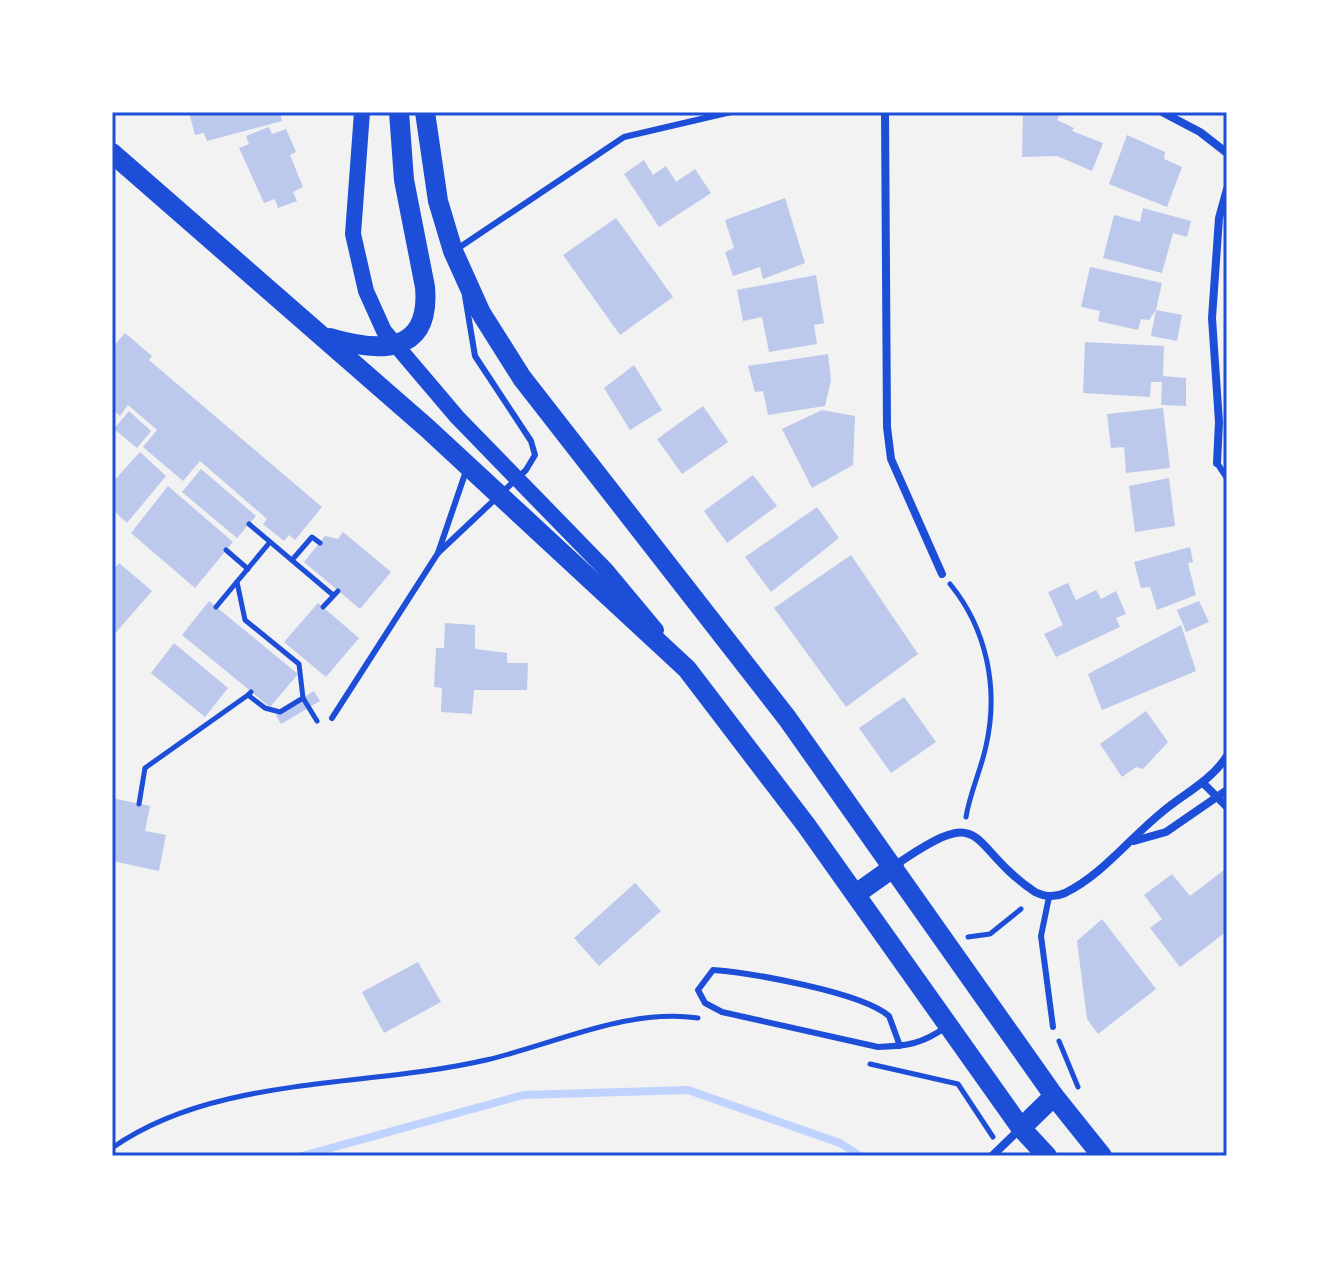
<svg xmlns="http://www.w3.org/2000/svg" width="1339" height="1268" font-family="'Open Sans',sans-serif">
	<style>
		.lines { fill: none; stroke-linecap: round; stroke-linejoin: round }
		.stream { stroke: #bfd3fe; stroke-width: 8 }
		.building { fill: #bdc9ec }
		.path { stroke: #1d4ed8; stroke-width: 5 }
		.service { stroke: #1d4ed8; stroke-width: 6 }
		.minor { stroke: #1d4ed8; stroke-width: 8 }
		.secondary { stroke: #1d4ed8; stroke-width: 16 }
		.primary { stroke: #1d4ed8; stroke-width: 20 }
		.neatline { fill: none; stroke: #1d4ed8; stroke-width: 3 }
	</style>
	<rect width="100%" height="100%" fill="#f2f2f2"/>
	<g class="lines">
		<path class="stream" d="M 302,1156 L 523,1095 L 688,1090 L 840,1143 L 860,1156"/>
	</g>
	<g class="building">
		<path d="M 189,112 L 280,112 L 282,121 L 207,141 L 204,133 L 195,135 Z"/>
		<path d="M 1023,112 L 1061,112 L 1057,120 L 1074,128 L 1072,131 L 1103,143 L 1092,171 L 1057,156 L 1022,157 Z"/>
		<path d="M 269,127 L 272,134 L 286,129 L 296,152 L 290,155 L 303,187 L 293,192 L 297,201 L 278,208 L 275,199 L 264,203 L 239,148 L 249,144 L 246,136 Z"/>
		<path d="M 1127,135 L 1165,152 L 1164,159 L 1182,167 L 1167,207 L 1109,184 Z"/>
		<path d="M 644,160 L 653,175 L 666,166 L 676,182 L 695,169 L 711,193 L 659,227 L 624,174 Z"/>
		<path d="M 785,198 L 805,263 L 763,279 L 760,267 L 733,276 L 725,252 L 734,248 L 725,220 Z"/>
		<path d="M 1143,208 L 1191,221 L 1187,237 L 1173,233 L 1162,273 L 1103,258 L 1114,215 L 1140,222 Z"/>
		<path d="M 616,218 L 673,297 L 620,335 L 563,255 Z"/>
		<path d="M 1090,267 L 1162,283 L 1156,310 L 1149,320 L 1141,319 L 1138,330 L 1098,321 L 1100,311 L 1081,307 Z"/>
		<path d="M 816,275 L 824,323 L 814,325 L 817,344 L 769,352 L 762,317 L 743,321 L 737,290 Z"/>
		<path d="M 1156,310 L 1182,315 L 1177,341 L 1151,336 Z"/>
		<path d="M 125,333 L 152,356 L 149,360 L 322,507 L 295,540 L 289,535 L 284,541 L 263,524 L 267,519 L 200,461 L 183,481 L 143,447 L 157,430 L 128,405 L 120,416 L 112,409 L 112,348 Z"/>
		<path d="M 1085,342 L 1164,346 L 1163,376 L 1186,378 L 1186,406 L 1161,405 L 1162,382 L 1151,382 L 1150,397 L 1083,393 Z"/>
		<path d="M 828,354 L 831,380 L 825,406 L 768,415 L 763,391 L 755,392 L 748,366 Z"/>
		<path d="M 634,365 L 662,410 L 630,430 L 604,388 Z"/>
		<path d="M 703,406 L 728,442 L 682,474 L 657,439 Z"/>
		<path d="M 1163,408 L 1170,468 L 1126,473 L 1124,447 L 1111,448 L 1107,414 Z"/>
		<path d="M 822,410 L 855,416 L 853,465 L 812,488 L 782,429 Z"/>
		<path d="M 129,411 L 151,431 L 137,448 L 114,429 Z"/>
		<path d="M 140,452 L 166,476 L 127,523 L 112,509 L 112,483 Z"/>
		<path d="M 201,469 L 256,516 L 237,538 L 182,492 Z"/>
		<path d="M 753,475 L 777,506 L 727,543 L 704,511 Z"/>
		<path d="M 1169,478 L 1175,526 L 1135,532 L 1129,486 Z"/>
		<path d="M 168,486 L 233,542 L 195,588 L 131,533 Z"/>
		<path d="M 817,507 L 839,538 L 771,592 L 745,557 Z"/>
		<path d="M 343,532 L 391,572 L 360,609 L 304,562 L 325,536 L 338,539 Z"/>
		<path d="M 1190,547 L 1193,562 L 1188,563 L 1196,595 L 1157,610 L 1150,587 L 1141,588 L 1134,562 Z"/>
		<path d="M 851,555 L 918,654 L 846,707 L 774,608 Z"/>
		<path d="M 119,563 L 152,591 L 112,637 L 112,572 Z"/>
		<path d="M 1068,583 L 1076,600 L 1096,590 L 1101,599 L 1116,591 L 1126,614 L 1116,618 L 1120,627 L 1056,657 L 1044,634 L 1063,625 L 1048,592 Z"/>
		<path d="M 209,601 L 298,674 L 270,707 L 182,635 Z"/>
		<path d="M 1199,601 L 1209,622 L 1186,632 L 1177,610 Z"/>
		<path d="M 318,603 L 359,638 L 326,677 L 284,642 Z"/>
		<path d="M 445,623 L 475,625 L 475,649 L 507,653 L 507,663 L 528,663 L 527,690 L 474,690 L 472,714 L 441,712 L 442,688 L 434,687 L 436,648 L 444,648 Z"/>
		<path d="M 1181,625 L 1196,671 L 1102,710 L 1088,674 Z"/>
		<path d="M 174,643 L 228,688 L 205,717 L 151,673 Z"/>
		<path d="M 314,691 L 320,701 L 281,724 L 276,715 Z"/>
		<path d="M 904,697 L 936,742 L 891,773 L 859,728 Z"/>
		<path d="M 1146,711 L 1168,742 L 1143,769 L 1136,767 L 1122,777 L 1100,744 Z"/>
		<path d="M 112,798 L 150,806 L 145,831 L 166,835 L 159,871 L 112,861 Z"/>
		<path d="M 1224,870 L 1227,874 L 1227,931 L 1180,967 L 1150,928 L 1162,919 L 1144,895 L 1172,874 L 1190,896 Z"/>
		<path d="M 635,883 L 661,911 L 599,966 L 574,938 Z"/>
		<path d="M 1102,919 L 1156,989 L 1098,1034 L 1087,1019 L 1077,941 Z"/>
		<path d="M 418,962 L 441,1002 L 384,1033 L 362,992 Z"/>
	</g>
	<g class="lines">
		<g class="path">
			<path d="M 249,524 L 333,595"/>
			<path d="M 226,550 L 248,569"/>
			<path d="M 292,560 L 312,537 L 320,543"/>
			<path d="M 237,582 L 245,620 L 299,664 L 303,698 L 280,712 L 265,708 L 248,695 L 251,692"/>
			<path d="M 950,584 C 987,629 999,689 986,746 C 981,770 970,792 966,817"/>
			<path d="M 216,607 L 270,542"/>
			<path d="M 323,607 L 338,591"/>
			<path d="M 303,698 L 317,721"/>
			<path d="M 139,804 L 145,768 L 248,695"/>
			<path d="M 968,937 L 990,934 L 1021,909"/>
			<path d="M 1059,1041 L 1078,1087"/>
			<path d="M 870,1064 L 958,1084 L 993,1137"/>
			<path d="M 112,1148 C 215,1075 366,1088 486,1060 C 556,1044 626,1008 698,1018"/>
		</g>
		<g class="service">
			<path d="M 457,249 L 624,137 L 731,112"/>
			<path d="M 1217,463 L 1227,478"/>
			<path d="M 438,553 L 526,470 L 535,455 L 531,441 L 475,356 L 465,296"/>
			<path d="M 332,718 L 438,553 L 466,471"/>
			<path d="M 1049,897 L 1041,936 L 1053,1027"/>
			<path d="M 900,1046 L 889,1016 C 861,992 752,973 713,970 L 698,990 L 705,1003 L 722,1012 L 878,1047 C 907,1046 922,1044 946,1027"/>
		</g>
		<g class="minor">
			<path d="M 885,112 L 887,427 L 891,459 L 942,574"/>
			<path d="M 1162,112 L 1200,132 L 1227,153"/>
			<path d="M 1217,463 L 1219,422 L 1212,318 L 1219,218 L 1227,189"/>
			<path d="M 1203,783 L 1227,807"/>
			<path d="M 1134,841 L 1166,832 L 1227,790"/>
			<path d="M 894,866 C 990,800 964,844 1035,892 C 1045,897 1054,898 1065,893 C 1102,875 1129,839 1161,813 C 1183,794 1210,782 1227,756"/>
			<path d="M 992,1156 L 1021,1128"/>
		</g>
		<path class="secondary" d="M 362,112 L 353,234 L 366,291 L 384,331 L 457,417 L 606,570 L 656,630"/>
		<g class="primary">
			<path d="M 425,112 L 438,201 L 453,251 L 481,313 L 522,378 L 787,718 L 1054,1096 L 1102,1156"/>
			<path d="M 112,153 L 427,428 L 687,669 L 806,825 L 1021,1128 L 1047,1156"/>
			<path d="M 330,338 C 378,352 431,356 425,287 L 404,180 L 399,112"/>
			<path d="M 856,894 L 894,867"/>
			<path d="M 1021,1128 L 1054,1096"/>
		</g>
	</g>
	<rect width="1339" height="1268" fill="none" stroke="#ffffff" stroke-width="228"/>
	<rect x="114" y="114" width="1111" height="1040" class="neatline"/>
</svg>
